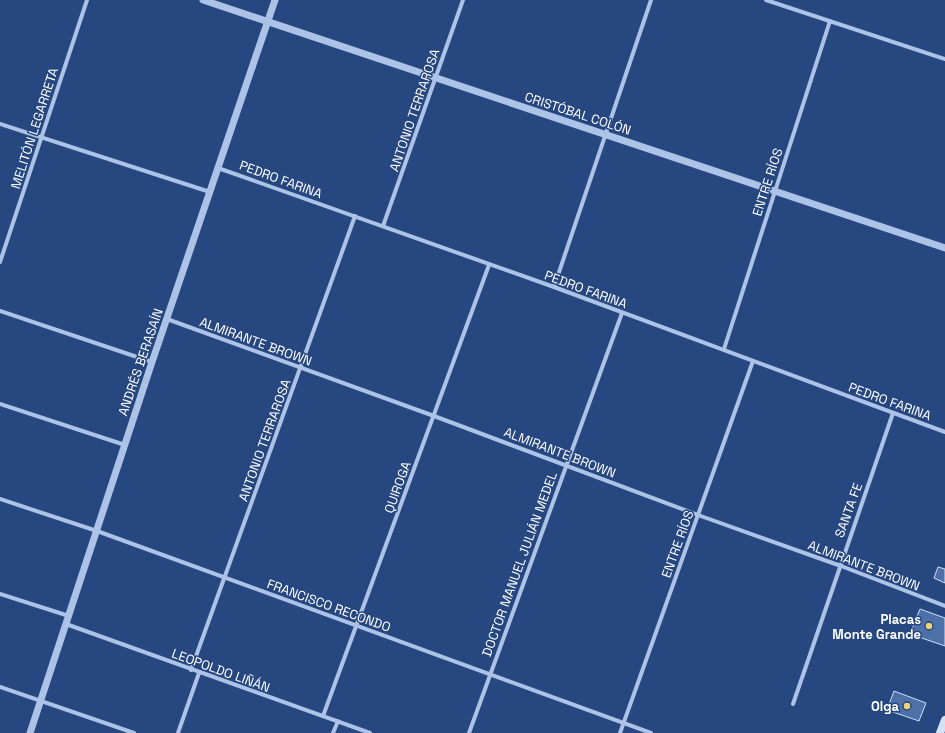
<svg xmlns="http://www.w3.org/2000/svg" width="945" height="733" font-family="'Space Grotesk',sans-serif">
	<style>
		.building { fill: #4e70a8; stroke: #cfdef5 }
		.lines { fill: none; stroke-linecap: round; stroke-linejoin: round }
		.minor { stroke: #acc2e6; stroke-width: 4 }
		.tertiary { stroke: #acc2e6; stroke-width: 7 }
		.secondary { stroke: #d6e1f5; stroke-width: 8 }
		.poi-dot { fill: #efd372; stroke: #26477f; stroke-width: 1.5 }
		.labels { text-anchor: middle; stroke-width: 3; stroke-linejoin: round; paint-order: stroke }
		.street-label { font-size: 13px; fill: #fff; stroke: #26477f }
		.poi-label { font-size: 13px; font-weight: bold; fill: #fff; stroke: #26477f; text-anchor: end }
	</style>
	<rect width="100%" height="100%" fill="#26477f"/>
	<g class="building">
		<path d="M 938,567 L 945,569 L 945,583 L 934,578 Z"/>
		<path d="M 920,609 L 945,618 L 945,646 L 910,634 Z"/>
		<path d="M 894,691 L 926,703 L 919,721 L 887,710 Z"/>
	</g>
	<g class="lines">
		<g class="minor">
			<path d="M 766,0 L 945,59"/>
			<path d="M 0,124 L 210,192"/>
			<path d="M 218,168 L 554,287 L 945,432"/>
			<path d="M 383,226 L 463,0"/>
			<path d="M 0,262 L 87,0"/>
			<path d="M 554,287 L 651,0"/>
			<path d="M 0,311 L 152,362"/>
			<path d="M 167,319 L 434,416 L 698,515 L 841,566 L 945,606"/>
			<path d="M 724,349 L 830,21"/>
			<path d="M 0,404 L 125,445"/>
			<path d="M 0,499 L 97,531 L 651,733"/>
			<path d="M 0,594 L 69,616"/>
			<path d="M 66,624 L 370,733"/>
			<path d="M 191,670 L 355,216"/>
			<path d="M 0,687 L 134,733"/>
			<path d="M 793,704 C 827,607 859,510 893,413"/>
			<path d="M 323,716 L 489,265"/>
			<path d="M 178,733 L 199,673"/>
			<path d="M 333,733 L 338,721"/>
			<path d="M 469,733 L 622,313"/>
			<path d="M 620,733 L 753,361"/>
		</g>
		<g class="tertiary">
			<path d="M 203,0 L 945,248"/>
			<path d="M 30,733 L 152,362 L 275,0"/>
		</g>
		<path class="secondary" d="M 940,733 L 945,720"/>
	</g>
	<g class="poi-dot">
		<circle cx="929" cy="626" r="4"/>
		<circle cx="907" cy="706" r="4"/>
	</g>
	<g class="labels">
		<g class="street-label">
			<text transform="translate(414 110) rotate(-71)" y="5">ANTONIO TERRAROSA</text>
			<text transform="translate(578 113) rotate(18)" y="5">CRISTÓBAL COLÓN</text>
			<text transform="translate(34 128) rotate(-72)" y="5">MELITÓN LEGARRETA</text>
			<text transform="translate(281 179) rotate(20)" y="5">PEDRO FARINA</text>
			<text transform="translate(767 182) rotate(-72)" y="5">ENTRE RÍOS</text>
			<text transform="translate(586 289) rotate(20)" y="5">PEDRO FARINA</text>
			<text transform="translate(256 341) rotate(20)" y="5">ALMIRANTE BROWN</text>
			<text transform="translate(140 362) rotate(-71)" y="5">ANDRÉS BERASAÍN</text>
			<text transform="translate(890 401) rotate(20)" y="5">PEDRO FARINA</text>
			<text transform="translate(264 440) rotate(-70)" y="5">ANTONIO TERRAROSA</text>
			<text transform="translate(560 452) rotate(21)" y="5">ALMIRANTE BROWN</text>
			<text transform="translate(397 487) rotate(-70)" y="5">QUIROGA</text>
			<text transform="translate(848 510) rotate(-70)" y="5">SANTA FE</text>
			<text transform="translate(677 544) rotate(-70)" y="5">ENTRE RÍOS</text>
			<text transform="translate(519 564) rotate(-70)" y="5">DOCTOR MANUEL JULIÁN MEDEL</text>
			<text transform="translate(864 565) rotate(21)" y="5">ALMIRANTE BROWN</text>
			<text transform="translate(329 605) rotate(20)" y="5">FRANCISCO RECONDO</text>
			<text transform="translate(221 670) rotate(20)" y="5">LEOPOLDO LIÑÁN</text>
		</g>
		<g class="poi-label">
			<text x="921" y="624">Placas<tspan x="921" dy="15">Monte Grande</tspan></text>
			<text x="899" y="711">Olga</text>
		</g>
	</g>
</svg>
